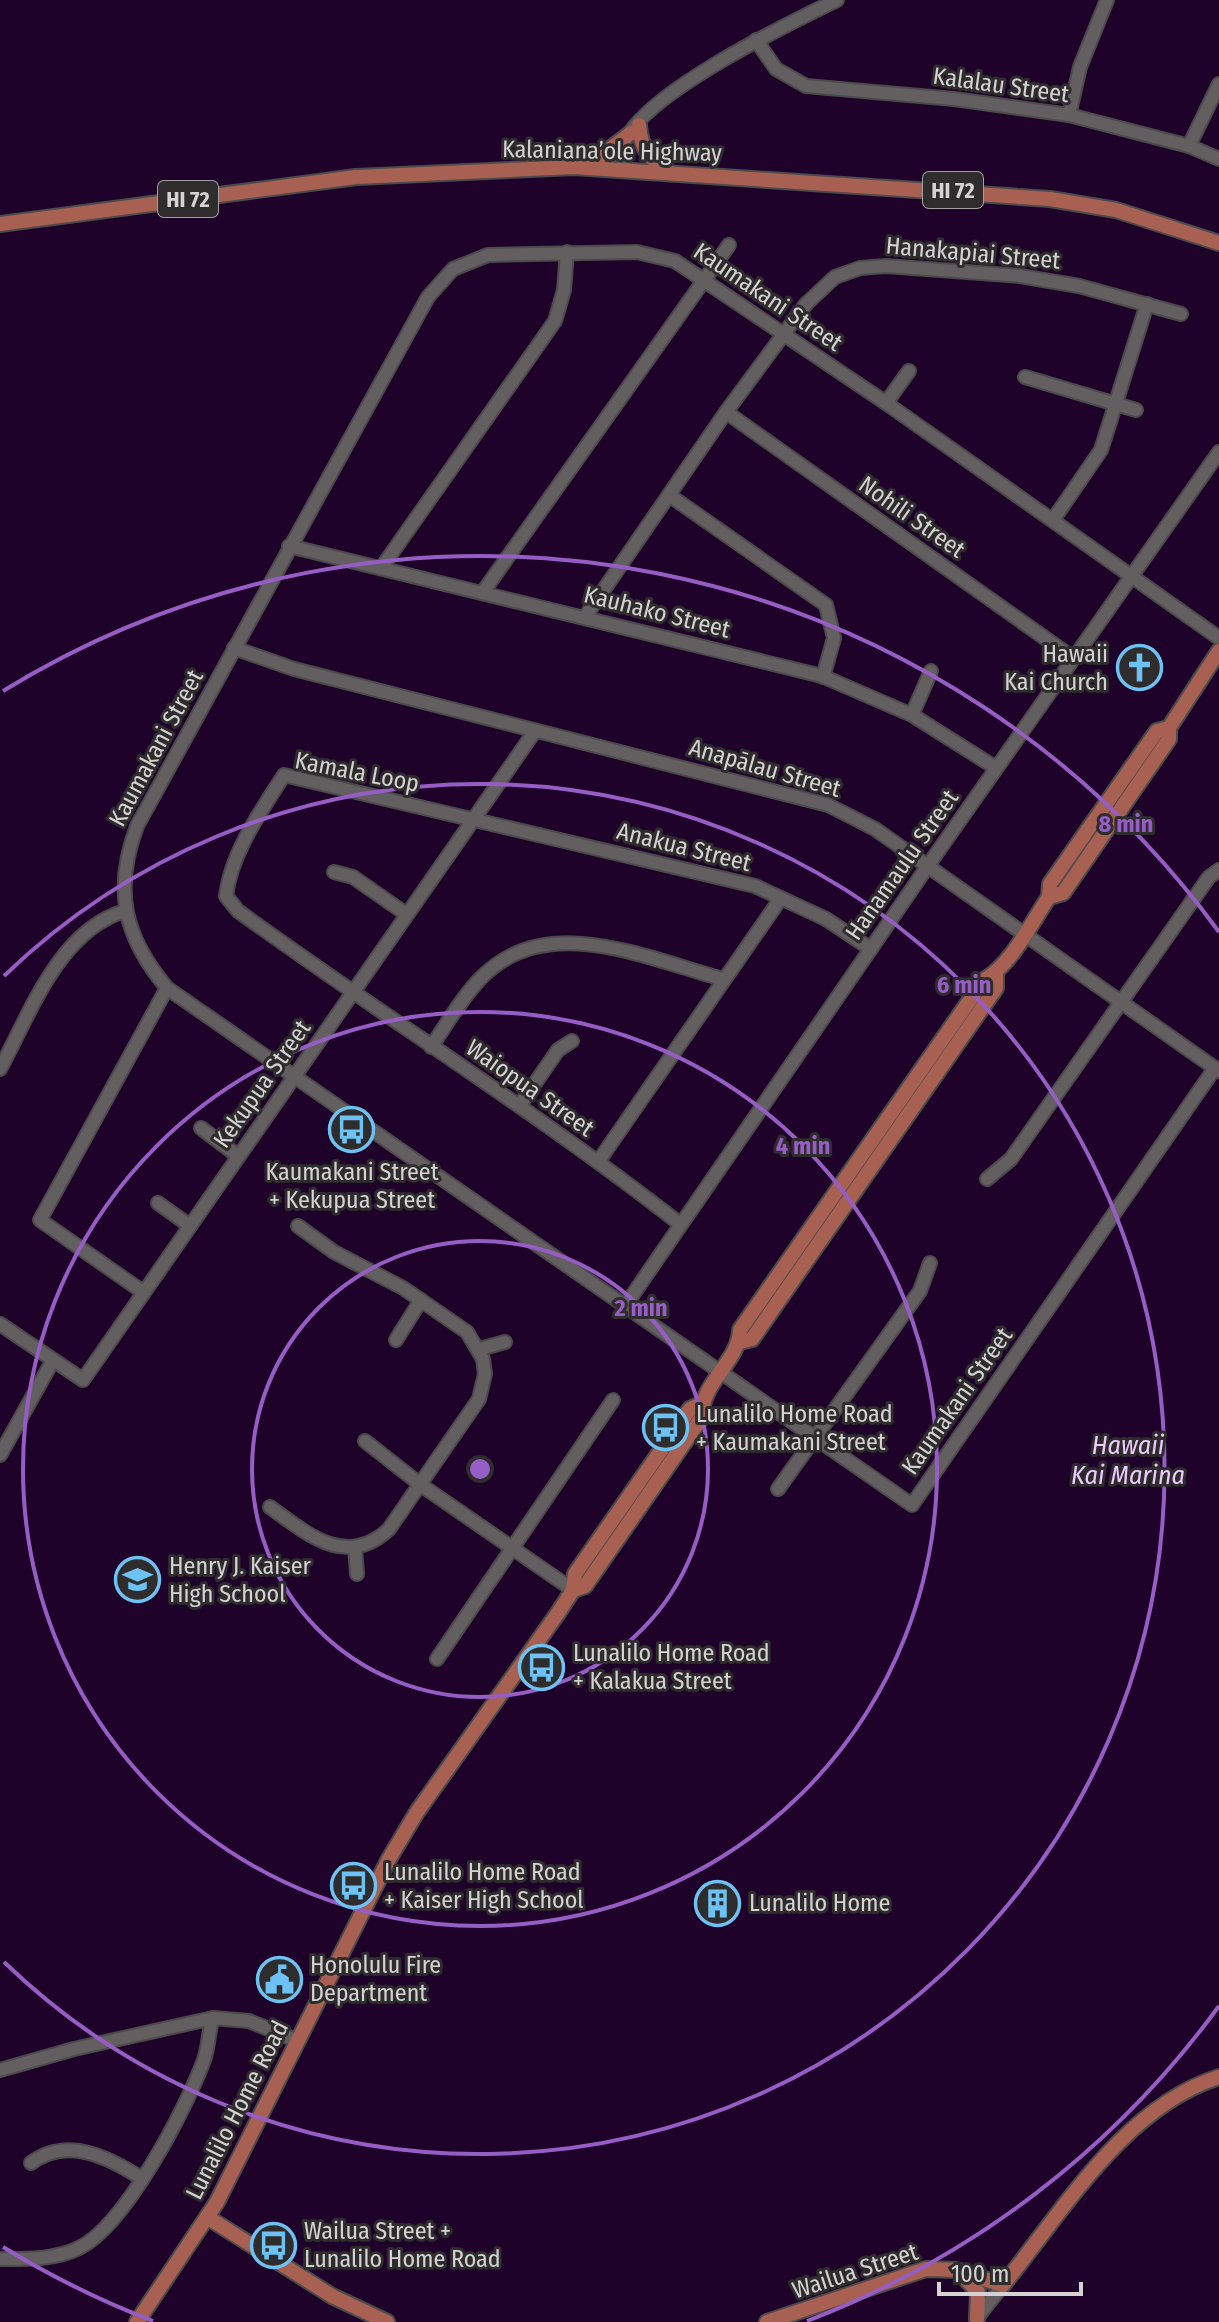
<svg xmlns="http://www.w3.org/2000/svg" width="1219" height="2322" font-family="'Fira Sans Condensed',sans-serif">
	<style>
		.water { fill: #1e022a }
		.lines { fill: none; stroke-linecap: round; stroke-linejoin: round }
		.minor-casing { stroke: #4c4a4a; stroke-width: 16 }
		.major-casing { stroke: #4c4a4a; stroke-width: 18 }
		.minor { stroke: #635f60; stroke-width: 12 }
		.major { stroke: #a76052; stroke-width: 14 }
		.ring { fill: none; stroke: #965ec5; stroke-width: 4 }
		.labels { text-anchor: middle; stroke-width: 6; stroke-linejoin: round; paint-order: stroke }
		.shield { fill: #2f2c2d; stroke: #a2a0a0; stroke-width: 2 }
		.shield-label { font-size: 22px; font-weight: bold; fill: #d4d2d2 }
		.street-label { font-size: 24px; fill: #d4d2d2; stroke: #2f2c2d }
		.poi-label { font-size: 24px; fill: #d4d2d2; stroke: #2f2c2d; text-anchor: start }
		.water-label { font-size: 26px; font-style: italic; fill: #edcaff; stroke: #2f2c2d }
		.centre { fill: #965ec5; stroke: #2f2c2d; stroke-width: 4 }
		.ring-label { font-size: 24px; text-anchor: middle; font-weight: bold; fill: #965ec5; stroke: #2f2c2d; stroke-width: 6; stroke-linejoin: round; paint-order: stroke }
	</style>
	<rect width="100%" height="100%" fill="#2f2c2d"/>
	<rect class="water" x="0" y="0" width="1219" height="2322"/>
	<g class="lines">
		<defs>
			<g id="minor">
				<path d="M 756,40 L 776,69 L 806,86 L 954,99 L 1069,115 L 1189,146 L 1219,159"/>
				<path d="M 1069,115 L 1080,67 L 1107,0"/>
				<path d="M 1189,146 L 1219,84"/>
				<path d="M 625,168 C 624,163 621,156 622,150 C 630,99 792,22 837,0"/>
				<path d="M 1025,377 L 1136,410"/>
				<path d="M 886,403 L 909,371"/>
				<path d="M 726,412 L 1073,658"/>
				<path d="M 669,495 L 826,605 L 834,638 L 823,677"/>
				<path d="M 1053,520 L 1101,450 L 1147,304"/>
				<path d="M 289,546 L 822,676 L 912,715 L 996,768"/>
				<path d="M 382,567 L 555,321 L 564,290 L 567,252"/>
				<path d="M 483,592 L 729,245"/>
				<path d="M 585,617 L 726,412 L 806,304 L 835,277 L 860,268 L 886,266 L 1020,276 L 1079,286 L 1181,314"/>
				<path d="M 234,648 L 294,669 L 828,805 L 875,829 L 1219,1071"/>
				<path d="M 912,715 L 931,671"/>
				<path d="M 334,872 L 353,877 L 406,914"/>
				<path d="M 431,1047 C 447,1024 462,997 482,977 C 547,911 648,959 723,979"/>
				<path d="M 1215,1068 L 912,1505 L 167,988 C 124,937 113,890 137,826 L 428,297 L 453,269 L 488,255 L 637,252 L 675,261 L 886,403 L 1219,638"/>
				<path d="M 0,1069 C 30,1014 59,930 125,911"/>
				<path d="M 520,1105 L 558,1050 L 572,1041"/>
				<path d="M 201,1128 L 238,1156"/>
				<path d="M 598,1162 L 781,898"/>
				<path d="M 987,1179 L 1011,1159 L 1209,877 L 1219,870"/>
				<path d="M 158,1203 L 190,1226"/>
				<path d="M 680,1224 C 537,1112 384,1017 238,911 L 226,896 C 231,853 261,811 284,775 L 755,886 L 826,919 L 871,949"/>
				<path d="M 143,1292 L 40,1220 L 167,988"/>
				<path d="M 625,1306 L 934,857 L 1219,452"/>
				<path d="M 0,1324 L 83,1380 L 535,731"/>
				<path d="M 396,1340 L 421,1300"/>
				<path d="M 480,1349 L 505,1342"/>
				<path d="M 365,1441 L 421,1485 L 573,1590"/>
				<path d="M 0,1455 L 52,1362"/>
				<path d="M 778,1489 L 920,1291 L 930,1263"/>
				<path d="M 270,1507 C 307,1534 347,1569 389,1529 L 479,1399 L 485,1374 L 483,1359 L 467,1332 L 403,1288 L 334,1252 L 298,1226"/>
				<path d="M 355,1548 L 357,1574"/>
				<path d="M 437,1659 L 613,1400"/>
				<path d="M 0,2070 L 74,2049 L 213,2018 L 249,2021 L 298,2041"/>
				<path d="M 31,2163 C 67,2136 108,2157 141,2178"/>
				<path d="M 0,2259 C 27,2259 54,2260 79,2248 C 125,2226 186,2109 204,2060 C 209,2046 208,2032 213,2018"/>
				<path d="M 976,2319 L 1003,2285"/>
			</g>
			<g id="major">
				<path d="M 639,125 C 641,149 648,157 668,171"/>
				<path d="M 580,164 L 602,155 L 631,133"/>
				<path d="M 0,224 L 356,177 L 574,167 L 1050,199 L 1116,210 L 1219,243"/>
				<path d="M 1049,897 L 1063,893 L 1169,739 L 1169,728 L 1219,651"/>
				<path d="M 740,1342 L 752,1339 L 996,988 L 996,973"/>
				<path d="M 573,1590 L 585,1586 L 702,1417 C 700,1383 739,1362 740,1330 L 984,980 C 1012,964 1031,923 1049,897 L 1050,884 L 1157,731 L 1169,728"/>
				<path d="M 207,2217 L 332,2296 L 387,2322"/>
				<path d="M 962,2275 L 978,2292 L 977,2319"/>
				<path d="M 137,2322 L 217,2202 L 389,1859 L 417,1812 L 558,1613 L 573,1590 L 575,1574 L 690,1409 L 701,1404"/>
				<path d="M 767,2322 L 926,2269 L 956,2270 L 1003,2285 C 1063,2211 1124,2107 1219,2077"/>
			</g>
		</defs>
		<use href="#minor" class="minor-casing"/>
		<use href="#major" class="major-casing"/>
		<use href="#minor" class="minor"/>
		<use href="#major" class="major"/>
	</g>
	<g class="ring">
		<circle cx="480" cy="1469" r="228"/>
		<circle cx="480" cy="1469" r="457"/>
		<path d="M4 976A685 685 0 1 1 4 1962"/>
		<path d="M1219 2006A913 913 0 0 1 807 2321M153 2321A913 913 0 0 1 3 2247M3 691A913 913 0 0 1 1219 932"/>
	</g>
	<defs>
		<symbol id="church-ring" viewBox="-11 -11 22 22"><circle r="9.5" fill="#2f2c2d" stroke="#6dc2f3" stroke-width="1.5"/><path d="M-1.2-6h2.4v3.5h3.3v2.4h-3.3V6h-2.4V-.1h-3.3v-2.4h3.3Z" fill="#6dc2f3"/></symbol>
		<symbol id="bus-ring" viewBox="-11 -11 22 22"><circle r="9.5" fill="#2f2c2d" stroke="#6dc2f3" stroke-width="1.5"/><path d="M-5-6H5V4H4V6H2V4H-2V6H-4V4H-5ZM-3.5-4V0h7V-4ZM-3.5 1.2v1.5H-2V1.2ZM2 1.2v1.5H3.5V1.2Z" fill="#6dc2f3"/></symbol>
		<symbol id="school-ring" viewBox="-11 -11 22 22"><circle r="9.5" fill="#2f2c2d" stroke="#6dc2f3" stroke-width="1.5"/><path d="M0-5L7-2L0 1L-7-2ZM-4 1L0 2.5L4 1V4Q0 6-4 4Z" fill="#6dc2f3"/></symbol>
		<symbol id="building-ring" viewBox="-11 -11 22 22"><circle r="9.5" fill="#2f2c2d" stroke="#6dc2f3" stroke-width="1.5"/><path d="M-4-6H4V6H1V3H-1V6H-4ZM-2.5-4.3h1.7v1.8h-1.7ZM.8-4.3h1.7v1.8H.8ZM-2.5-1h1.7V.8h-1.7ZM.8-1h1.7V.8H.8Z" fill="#6dc2f3"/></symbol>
		<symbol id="civic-ring" viewBox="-11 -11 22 22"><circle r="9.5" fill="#2f2c2d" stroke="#6dc2f3" stroke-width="1.5"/><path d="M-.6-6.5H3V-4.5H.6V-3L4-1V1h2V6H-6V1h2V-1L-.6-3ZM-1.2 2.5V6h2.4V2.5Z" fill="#6dc2f3"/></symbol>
	</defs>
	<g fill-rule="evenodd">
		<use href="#church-ring" x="1114" y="642" width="51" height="51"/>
		<use href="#bus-ring" x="326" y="1104" width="51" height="51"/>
		<use href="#bus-ring" x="640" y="1402" width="51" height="51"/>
		<use href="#school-ring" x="112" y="1554" width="51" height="51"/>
		<use href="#bus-ring" x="516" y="1642" width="51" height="51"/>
		<use href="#bus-ring" x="328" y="1860" width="51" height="51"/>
		<use href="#building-ring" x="692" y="1878" width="51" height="51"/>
		<use href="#civic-ring" x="254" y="1954" width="51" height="51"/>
		<use href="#bus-ring" x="248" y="2220" width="51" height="51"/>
	</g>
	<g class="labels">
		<g class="shield">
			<rect x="923" y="172" width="60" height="36" rx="6"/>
			<rect x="158" y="181" width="60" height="36" rx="6"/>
		</g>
		<g class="shield-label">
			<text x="953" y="198">HI 72</text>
			<text x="188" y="207">HI 72</text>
		</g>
		<g class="street-label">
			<text transform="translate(1001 85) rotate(8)" y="8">Kalalau Street</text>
			<text transform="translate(612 151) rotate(1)" y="8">Kalaniana’ole Highway</text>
			<text transform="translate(973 253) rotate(5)" y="8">Hanakapiai Street</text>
			<text transform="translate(768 297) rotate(34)" y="8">Kaumakani Street</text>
			<text transform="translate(912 517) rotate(35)" y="8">Nohili Street</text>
			<text transform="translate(657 612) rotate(14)" y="8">Kauhako Street</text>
			<text transform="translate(156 748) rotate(-62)" y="8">Kaumakani Street</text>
			<text transform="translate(765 768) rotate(16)" y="8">Anapālau Street</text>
			<text transform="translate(357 772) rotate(11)" y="8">Kamala Loop</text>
			<text transform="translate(684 847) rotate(14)" y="8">Anakua Street</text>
			<text transform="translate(902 865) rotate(-55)" y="8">Hanamaulu Street</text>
			<text transform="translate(262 1084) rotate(-55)" y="8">Kekupua Street</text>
			<text transform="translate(530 1088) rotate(35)" y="8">Waiopua Street</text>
			<text transform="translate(957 1401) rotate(-55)" y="8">Kaumakani Street</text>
			<text transform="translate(237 2110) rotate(-63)" y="8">Lunalilo Home Road</text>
			<text transform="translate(855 2271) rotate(-18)" y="8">Wailua Street</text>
		</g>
		<g class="poi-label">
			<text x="1108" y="662" text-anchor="end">Hawaii<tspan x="1108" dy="28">Kai Church</tspan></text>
			<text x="352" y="1180" text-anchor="middle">Kaumakani Street<tspan x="352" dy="28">+ Kekupua Street</tspan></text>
			<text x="696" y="1422">Lunalilo Home Road<tspan x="696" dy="28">+ Kaumakani Street</tspan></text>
			<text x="169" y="1574">Henry J. Kaiser<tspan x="169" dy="28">High School</tspan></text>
			<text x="573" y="1661">Lunalilo Home Road<tspan x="573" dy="28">+ Kalakua Street</tspan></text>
			<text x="384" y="1880">Lunalilo Home Road<tspan x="384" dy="28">+ Kaiser High School</tspan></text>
			<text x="749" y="1911">Lunalilo Home</text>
			<text x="310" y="1973">Honolulu Fire<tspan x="310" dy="28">Department</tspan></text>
			<text x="304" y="2239">Wailua Street +<tspan x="304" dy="28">Lunalilo Home Road</tspan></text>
		</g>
		<g class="water-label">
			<text x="1128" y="1454">Hawaii<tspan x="1128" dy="30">Kai Marina</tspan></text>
		</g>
	</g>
	<circle cx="480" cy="1469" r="12" class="centre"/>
	<g class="ring-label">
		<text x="1126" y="832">8 min</text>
		<text x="964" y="993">6 min</text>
		<text x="803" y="1154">4 min</text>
		<text x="641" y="1316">2 min</text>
	</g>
	<path d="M939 2282v12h142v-12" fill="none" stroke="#d4d2d2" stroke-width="4"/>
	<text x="951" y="2282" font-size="24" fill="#d4d2d2" stroke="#2f2c2d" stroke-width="6" paint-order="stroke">100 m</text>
</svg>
